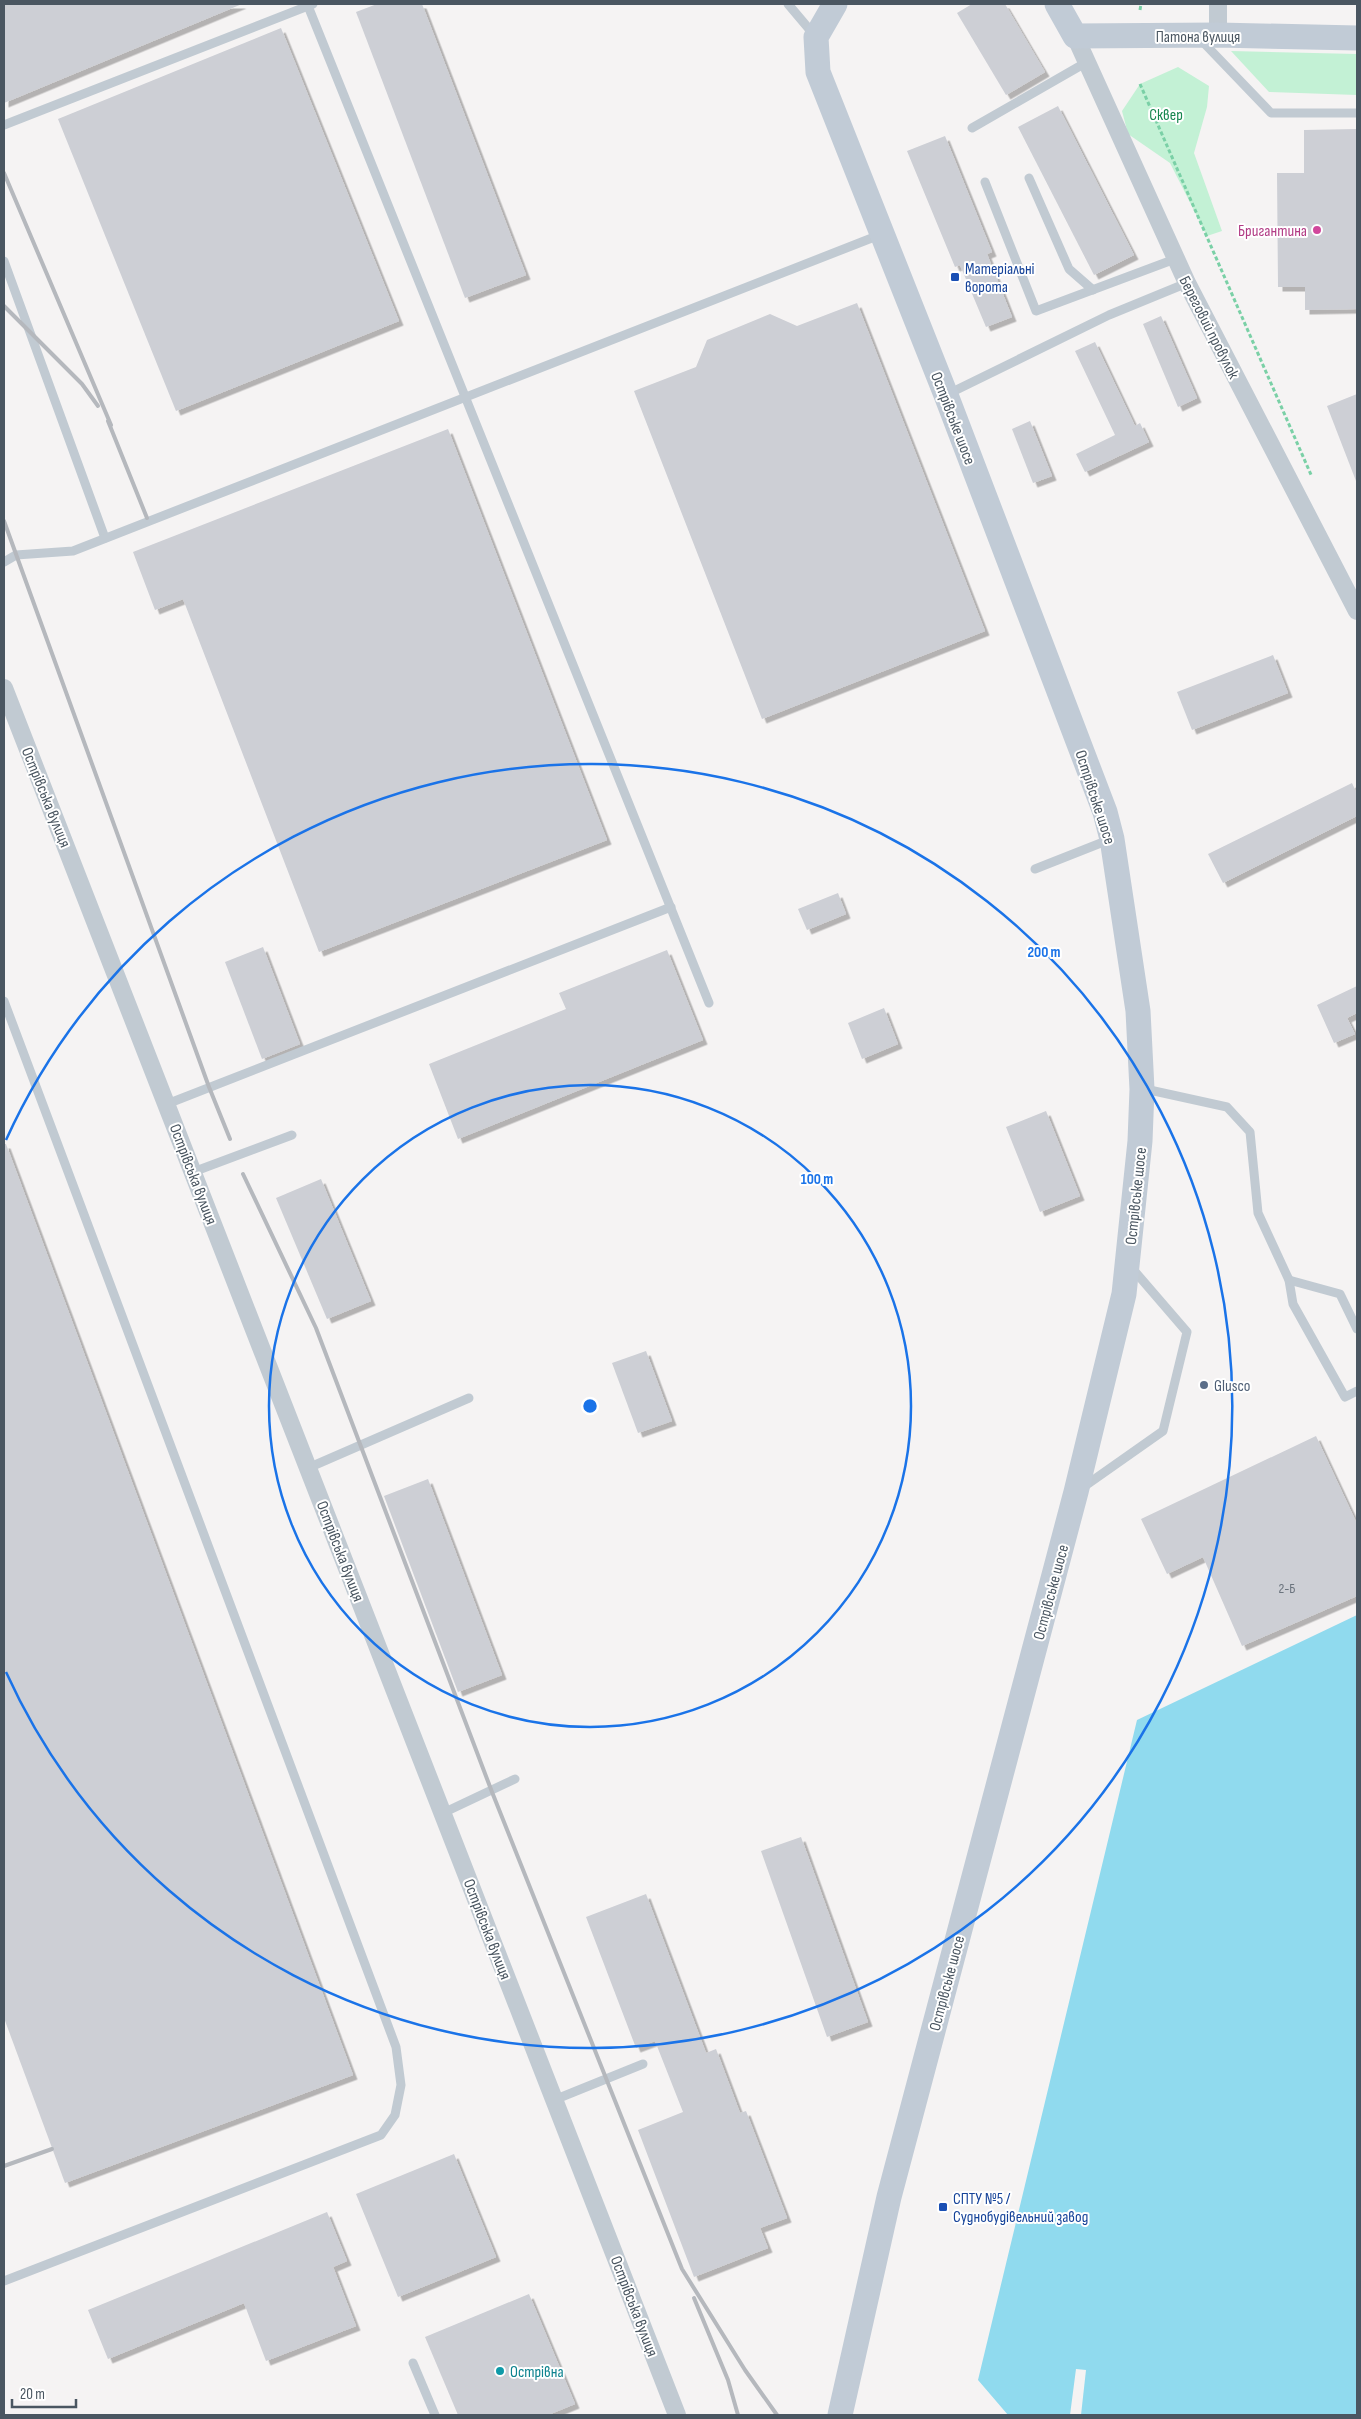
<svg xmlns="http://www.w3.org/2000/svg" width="1361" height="2419" font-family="'Sofia Sans Condensed',sans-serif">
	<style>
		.green { fill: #c3f1d5 }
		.water { fill: #90daee }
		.building { fill: #cdcfd5; filter: url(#shadow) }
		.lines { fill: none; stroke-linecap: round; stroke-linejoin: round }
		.path { stroke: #7ad0a6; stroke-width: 3; stroke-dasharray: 4 2.5; stroke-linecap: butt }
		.lane { stroke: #c1cad2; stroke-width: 9 }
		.street { stroke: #c1cad2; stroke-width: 18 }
		.secondary { stroke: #c1cbd6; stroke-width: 25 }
		.rail { stroke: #b5b8bd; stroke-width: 4 }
		.ring { fill: none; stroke: #1a73e8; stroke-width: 2.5 }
		.hotel-dot { fill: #d1479c; stroke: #fff; stroke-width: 2 }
		.transit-dot { fill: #1a4fb4; stroke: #fff; stroke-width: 2 }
		.service-dot { fill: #5c6f8a; stroke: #fff; stroke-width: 2 }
		.culture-dot { fill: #0f9aa8; stroke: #fff; stroke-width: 2 }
		.labels { text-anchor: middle; stroke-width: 4; stroke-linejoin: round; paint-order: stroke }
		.number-label { font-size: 14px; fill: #6b747e }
		.street-label { font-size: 16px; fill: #4a5661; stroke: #fff }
		.park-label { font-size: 16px; fill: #17864f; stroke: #fff }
		.hotel-label { font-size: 16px; fill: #b23c85; stroke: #fff; text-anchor: end }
		.transit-label { font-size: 16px; fill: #164399; stroke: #fff; text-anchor: start }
		.service-label { font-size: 16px; fill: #4e5e75; stroke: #fff; text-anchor: start }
		.culture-label { font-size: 16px; fill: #0d838f; stroke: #fff; text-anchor: start }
		.centre { fill: #1a73e8; stroke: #fff; stroke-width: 2.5 }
		.ring-label { font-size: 15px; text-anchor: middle; font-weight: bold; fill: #1a73e8; stroke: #fff; stroke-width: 4; stroke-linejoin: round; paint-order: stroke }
	</style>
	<defs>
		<filter id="shadow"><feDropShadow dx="4.5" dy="4.5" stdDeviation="0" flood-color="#0004"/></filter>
	</defs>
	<rect width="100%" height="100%" fill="#f5f3f3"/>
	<g class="green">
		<path d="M 1231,51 L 1357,54 L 1357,95 L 1269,92 Z"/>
		<path d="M 1178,67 L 1209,86 L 1207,107 L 1194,153 L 1222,231 L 1207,236 L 1170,163 L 1128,134 L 1122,111 L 1140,84 Z"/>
	</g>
	<path class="water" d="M 1357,1615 L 1357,2415 L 1081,2415 L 1086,2370 L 1076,2369 L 1070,2415 L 1008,2415 L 978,2380 L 1137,1720 Z"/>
	<g class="building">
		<path d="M 4,4 L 242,4 L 4,103 Z"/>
		<path d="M 377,4 L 422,4 L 526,275 L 465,298 L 356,12 Z"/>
		<path d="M 972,4 L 1005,4 L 1045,72 L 1006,95 L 957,13 Z"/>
		<path d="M 281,28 L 399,321 L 176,411 L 58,119 Z"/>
		<path d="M 1058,106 L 1134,255 L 1094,275 L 1018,127 Z"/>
		<path d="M 1357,129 L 1357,309 L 1305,310 L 1305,287 L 1278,287 L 1277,173 L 1304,173 L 1304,130 Z"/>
		<path d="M 945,136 L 992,252 L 987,254 L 1012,317 L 986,327 L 960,265 L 955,267 L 907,151 Z"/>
		<path d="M 857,303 L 985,631 L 762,719 L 634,391 L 696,367 L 707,340 L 770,314 L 797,326 Z"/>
		<path d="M 1161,316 L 1197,398 L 1178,407 L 1143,324 Z"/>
		<path d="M 1095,342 L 1135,426 L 1140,423 L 1149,442 L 1085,472 L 1076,454 L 1115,435 L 1075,351 Z"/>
		<path d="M 1357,394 L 1357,481 L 1356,481 L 1327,406 Z"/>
		<path d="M 1030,421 L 1052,476 L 1033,483 L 1012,429 Z"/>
		<path d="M 448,429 L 607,840 L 319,952 L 183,599 L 155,610 L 133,552 Z"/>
		<path d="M 1273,655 L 1288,693 L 1192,730 L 1177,692 Z"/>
		<path d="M 1352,783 L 1357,794 L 1357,816 L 1223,883 L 1208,854 Z"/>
		<path d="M 838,893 L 846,914 L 807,930 L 798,909 Z"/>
		<path d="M 263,947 L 300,1044 L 262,1059 L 225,962 Z"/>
		<path d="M 667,950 L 703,1040 L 458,1139 L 429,1064 L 566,1009 L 559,993 Z"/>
		<path d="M 1357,986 L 1357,1013 L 1347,1018 L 1355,1034 L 1334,1043 L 1317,1005 Z"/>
		<path d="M 884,1008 L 898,1044 L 862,1059 L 848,1023 Z"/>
		<path d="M 1046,1111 L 1080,1196 L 1040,1212 L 1006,1127 Z"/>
		<path d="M 4,1144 L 6,1144 L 353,2075 L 65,2183 L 4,2018 Z"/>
		<path d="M 321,1179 L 371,1301 L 327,1319 L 276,1198 Z"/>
		<path d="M 646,1351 L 672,1421 L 638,1433 L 612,1363 Z"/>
		<path d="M 1316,1436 L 1357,1524 L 1357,1596 L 1242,1646 L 1203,1557 L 1167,1574 L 1141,1519 Z"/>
		<path d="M 428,1479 L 502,1675 L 458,1692 L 384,1496 Z"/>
		<path d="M 801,1837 L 868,2022 L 827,2037 L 761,1851 Z"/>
		<path d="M 646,1894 L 706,2053 L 716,2049 L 740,2113 L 746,2111 L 787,2218 L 760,2228 L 768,2248 L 694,2277 L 638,2130 L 683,2112 L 655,2041 L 636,2048 L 586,1917 Z"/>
		<path d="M 454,2154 L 496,2257 L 398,2297 L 356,2194 Z"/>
		<path d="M 327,2212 L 347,2261 L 333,2267 L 356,2326 L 266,2361 L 244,2303 L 108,2359 L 88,2310 Z"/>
		<path d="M 529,2294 L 575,2404 L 548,2415 L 458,2415 L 425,2337 Z"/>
	</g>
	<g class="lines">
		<g class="path">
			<path d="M 1140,10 L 1141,4"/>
			<path d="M 1140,84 L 1312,477"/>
		</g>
		<g class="lane">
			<path d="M 788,4 L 815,36"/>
			<path d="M 308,6 L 709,1003"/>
			<path d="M 1200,39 L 1271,113 L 1357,113"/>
			<path d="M 4,125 L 313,4"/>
			<path d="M 972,128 L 1087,62"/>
			<path d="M 1029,178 L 1069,269 L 1093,290"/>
			<path d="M 985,182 L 1036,311 L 1175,259"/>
			<path d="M 4,261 L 105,538"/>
			<path d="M 948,394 L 1109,315 L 1187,283"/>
			<path d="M 4,562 L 16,555 L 73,551 L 882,234"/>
			<path d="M 1035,869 L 1111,839"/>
			<path d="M 4,1001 L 396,2047 L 401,2085 L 395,2115 L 381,2135 L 4,2281"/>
			<path d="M 1145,1089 L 1227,1107 L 1250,1132 L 1258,1213 L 1289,1280 L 1293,1304 L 1345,1397 L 1357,1391"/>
			<path d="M 167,1104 L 671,907"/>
			<path d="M 193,1172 L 292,1135"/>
			<path d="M 1289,1280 L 1340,1294 L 1357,1329"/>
			<path d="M 308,1468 L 469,1398"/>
			<path d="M 1082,1488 L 1163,1431 L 1187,1332 L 1131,1267"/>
			<path d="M 443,1813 L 515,1779"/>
			<path d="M 554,2100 L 643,2064"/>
			<path d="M 413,2363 L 435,2415"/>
		</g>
		<g class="street">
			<path d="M 1218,35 L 1218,4"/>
			<path d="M 1075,36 L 1187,283 L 1357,611"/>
			<path d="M 4,688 L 677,2415"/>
		</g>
		<g class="secondary">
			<path d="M 835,4 L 816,37 L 818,72 L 946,395 L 1105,812 L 1112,839 L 1138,1011 L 1142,1089 L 1140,1141 L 1124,1294 L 1076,1492 L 889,2197 L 840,2415"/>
			<path d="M 1057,4 L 1075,36 L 1218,35 L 1357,38"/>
		</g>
		<g class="rail">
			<path d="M 4,173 L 111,425"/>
			<path d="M 4,306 L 82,384 L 98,406"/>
			<path d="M 108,421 L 147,518"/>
			<path d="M 4,521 L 209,1087 L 230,1139"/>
			<path d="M 243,1174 L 316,1328 L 492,1792 L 682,2269 L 745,2370 L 777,2415"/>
			<path d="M 4,2166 L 52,2149"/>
			<path d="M 694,2298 L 728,2380 L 738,2415"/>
		</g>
	</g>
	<g class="ring">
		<circle cx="590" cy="1406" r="321"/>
		<path d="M6 1140A642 642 0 1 1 6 1672"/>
	</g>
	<circle class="hotel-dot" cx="1317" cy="230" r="5"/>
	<g class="transit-dot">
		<rect x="950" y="272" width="10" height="10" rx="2.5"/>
		<rect x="938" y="2202" width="10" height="10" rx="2.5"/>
	</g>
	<circle class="service-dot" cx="1204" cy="1385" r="5"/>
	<circle class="culture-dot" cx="500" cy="2371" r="5"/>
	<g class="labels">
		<g class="number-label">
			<text x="1287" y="1593">2-Б</text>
		</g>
		<g class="street-label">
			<text x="1198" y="42">Патона вулиця</text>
			<text transform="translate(1210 327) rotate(63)" y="6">Береговий провулок</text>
			<text transform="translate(954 418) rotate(69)" y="6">Острівське шосе</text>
			<text transform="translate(47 797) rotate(68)" y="6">Острівська вулиця</text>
			<text transform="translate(1096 797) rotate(72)" y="6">Острівське шосе</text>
			<text transform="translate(194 1174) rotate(69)" y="6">Острівська вулиця</text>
			<text transform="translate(1135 1196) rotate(-84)" y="6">Острівське шосе</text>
			<text transform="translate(341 1551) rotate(69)" y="6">Острівська вулиця</text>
			<text transform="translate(1050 1592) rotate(-75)" y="6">Острівське шосе</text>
			<text transform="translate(488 1929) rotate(69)" y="6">Острівська вулиця</text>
			<text transform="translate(946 1983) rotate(-75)" y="6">Острівське шосе</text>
			<text transform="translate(635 2306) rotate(69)" y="6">Острівська вулиця</text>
		</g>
		<g class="park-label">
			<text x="1166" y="120">Сквер</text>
		</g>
		<g class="hotel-label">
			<text x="1307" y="236">Бригантина</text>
		</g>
		<g class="transit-label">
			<text x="965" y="274">Матеріальні<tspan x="965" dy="18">ворота</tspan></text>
			<text x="953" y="2204">СПТУ №5 /<tspan x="953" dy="18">Суднобудівельний завод</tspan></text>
		</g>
		<g class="service-label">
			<text x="1214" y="1391">Glusco</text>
		</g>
		<g class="culture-label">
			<text x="510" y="2377">Острівна</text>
		</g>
	</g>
	<circle cx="590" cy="1406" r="8" class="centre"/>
	<g class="ring-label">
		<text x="1044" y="957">200 m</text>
		<text x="817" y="1184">100 m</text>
	</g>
	<rect width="1361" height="2419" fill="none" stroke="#4a5661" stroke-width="10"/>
	<path d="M12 2399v8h64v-8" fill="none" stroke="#4a5661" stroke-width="2.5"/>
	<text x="20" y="2399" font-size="15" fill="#4a5661" stroke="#ffffff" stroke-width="4" paint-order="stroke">20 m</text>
</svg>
